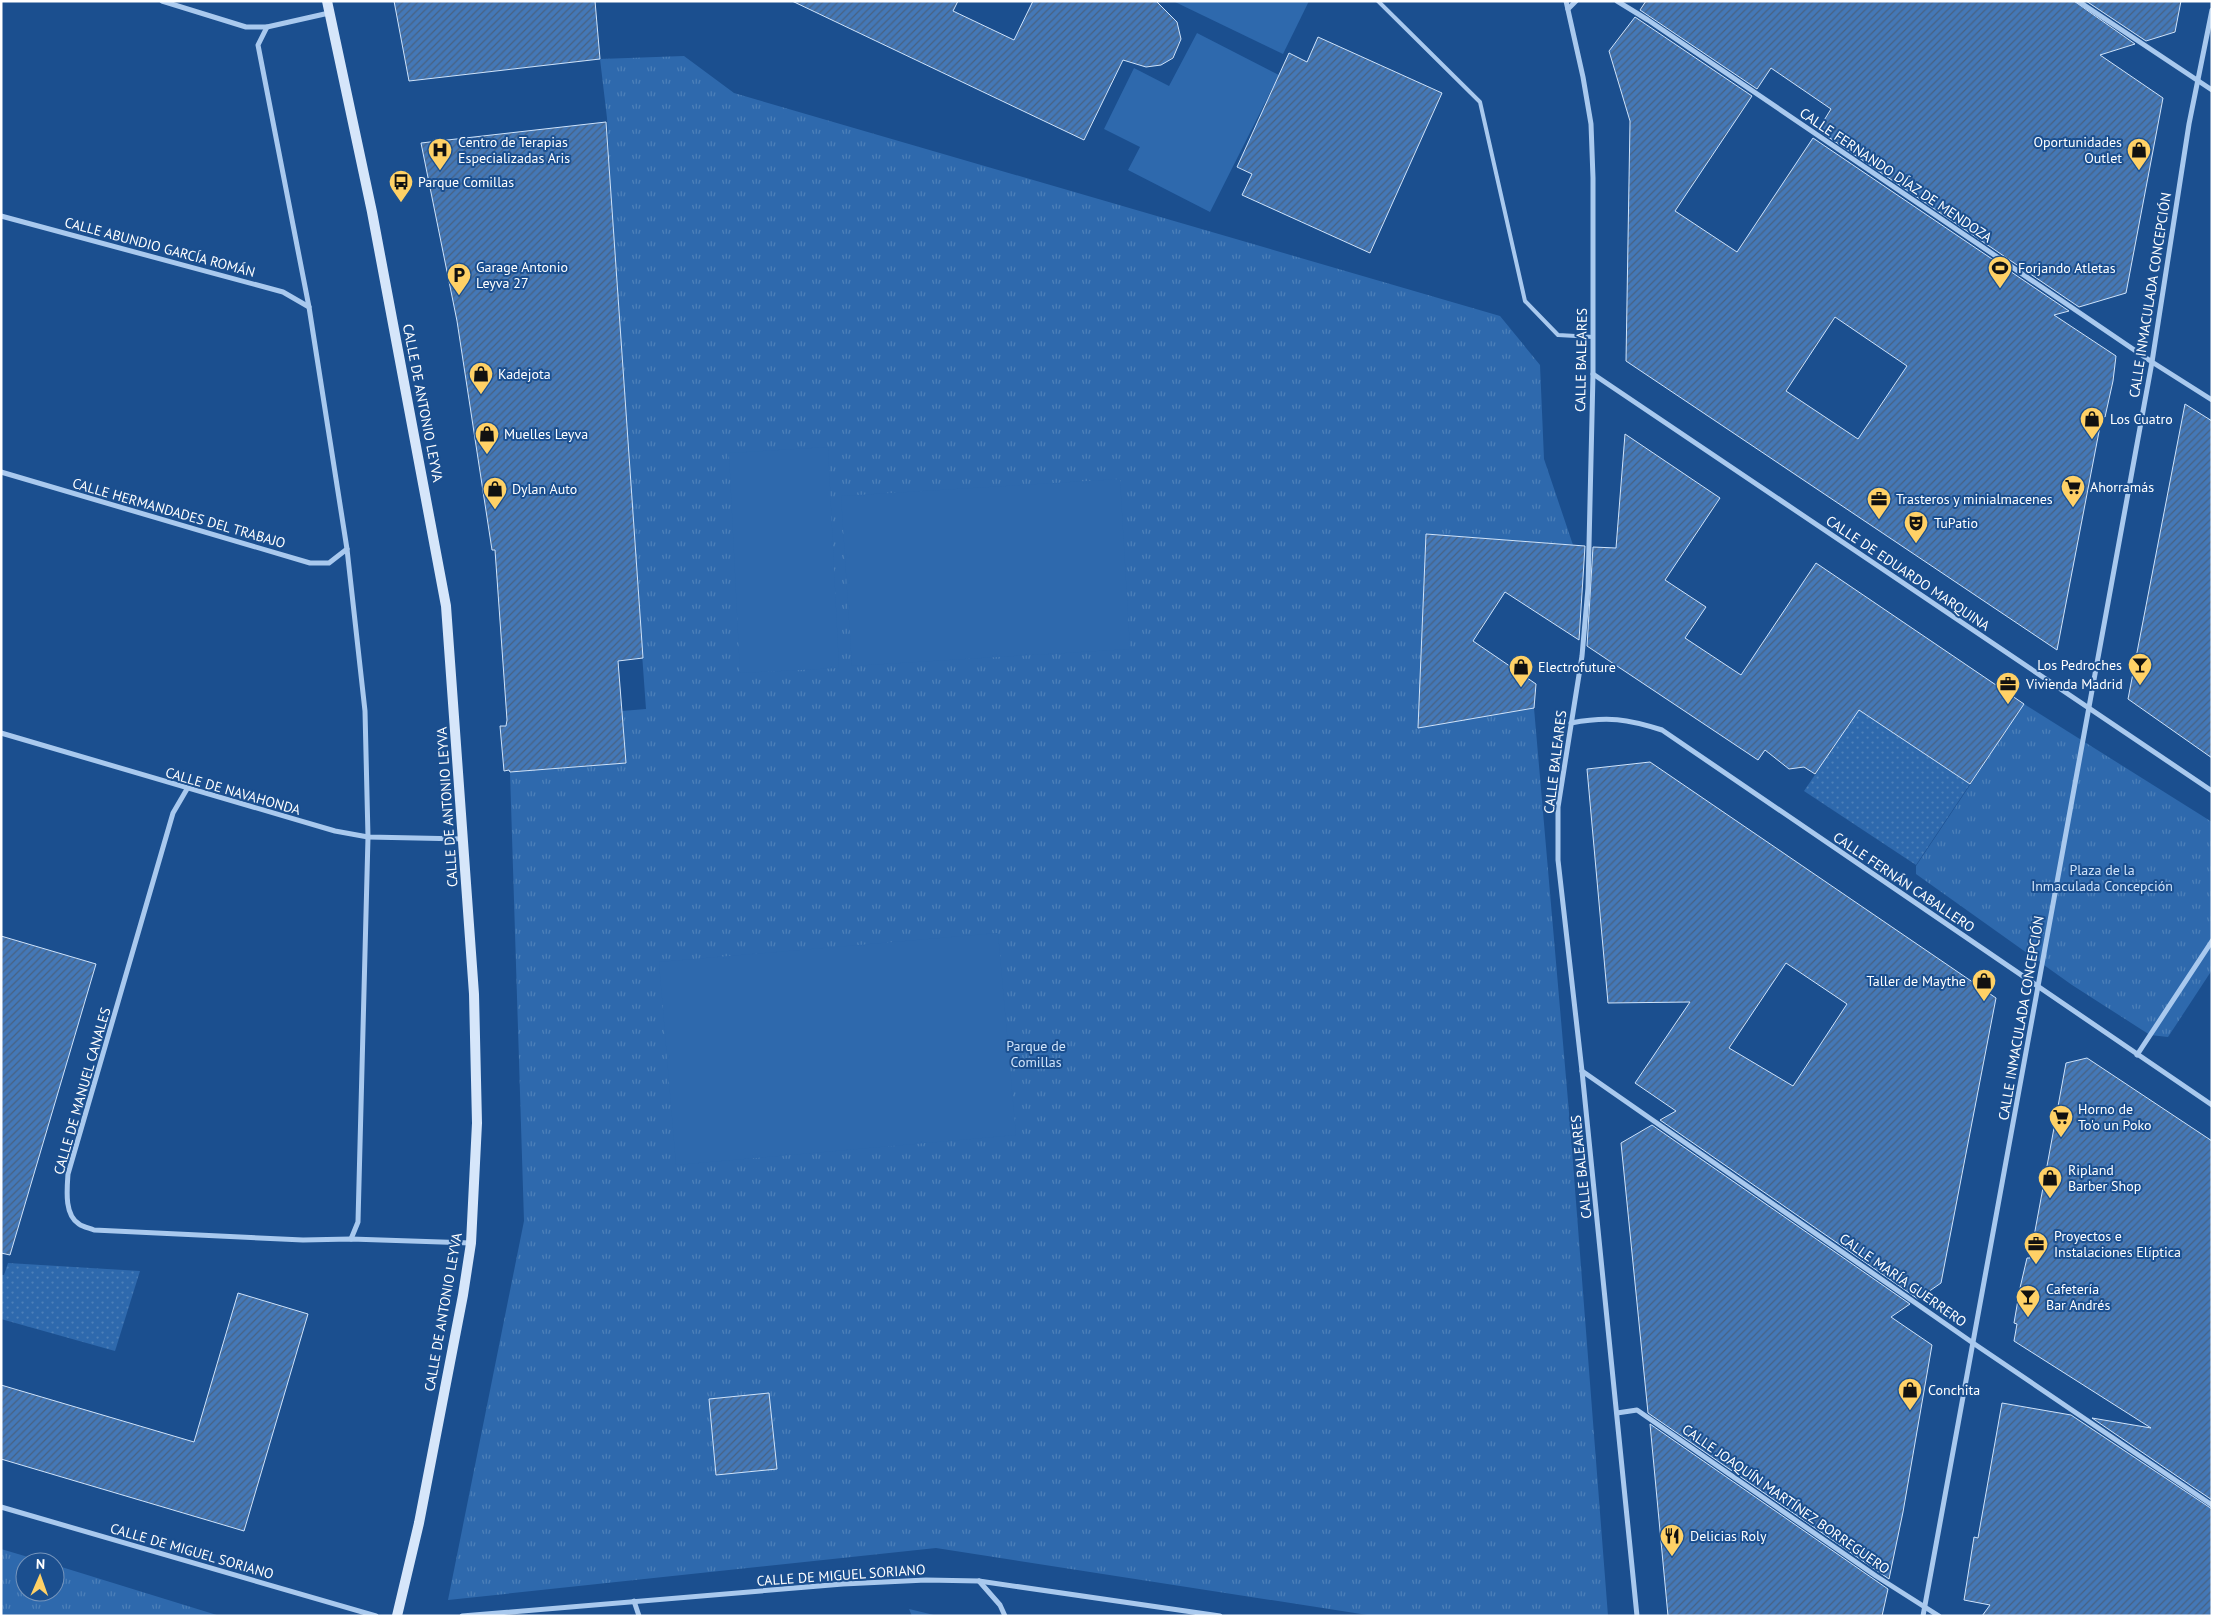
<svg xmlns="http://www.w3.org/2000/svg" width="2213" height="1617" font-family="'PT Sans',sans-serif">
	<style>
		.grass { fill: url(#grass-dots) }
		.park { fill: url(#park-tufts) }
		.pitch { fill: #2e69ad }
		.building { fill: url(#building-hatch); stroke: #cfe3fa; fill-rule: evenodd }
		.lines { fill: none; stroke-linecap: round; stroke-linejoin: round }
		.lane { stroke: #a9c9ee; stroke-width: 4 }
		.street { stroke: #a9c9ee; stroke-width: 5 }
		.secondary { stroke: #d6e6fa; stroke-width: 10 }
		.labels { text-anchor: middle; stroke-width: 4; stroke-linejoin: round; paint-order: stroke }
		.poi-label { font-size: 14px; fill: #fff; stroke: #1b4f8f; text-anchor: start }
		.street-label { font-size: 14px; fill: #fff; stroke: #1b4f8f }
		.park-label { font-size: 14px; fill: #cfe3fa; stroke: #1b4f8f }
	</style>
	<defs>
		<pattern id="grass-dots" width="8" height="8" patternUnits="userSpaceOnUse" patternTransform="scale(1.25)"><rect width="8" height="8" fill="#2e69ad"/><path d="M2 2h.1M6 6h.1" fill="none" stroke="#4d80b9" stroke-width="1.8" stroke-linecap="round"/></pattern>
		<pattern id="park-tufts" width="24" height="20" patternUnits="userSpaceOnUse" patternTransform="scale(1.25)"><rect width="24" height="20" fill="#2e69ad"/><path d="M3 7l-1-3M5 7V3M7 7l1-3M15 17l-1-3M17 17v-4M19 17l1-3" fill="none" stroke="#4d80b9"/></pattern>
		<pattern id="building-hatch" width="6" height="6" patternUnits="userSpaceOnUse" patternTransform="scale(1.25)"><rect width="6" height="6" fill="#4478b7"/><path d="M-1 1l2-2M0 6l6-6M5 7l2-2" fill="none" stroke="#486282"/></pattern>
	</defs>
	<rect width="100%" height="100%" fill="#1b4f8f"/>
	<g class="grass">
		<path d="M 1859,710 L 1970,784 L 1916,865 L 1804,791 Z"/>
		<path d="M 8,1263 L 140,1271 L 115,1351 L 1,1319 L 1,1275 L 4,1275 Z"/>
	</g>
	<g class="park">
		<path d="M 684,56 L 734,93 L 1500,316 L 1540,365 L 1544,459 L 1573,545 L 1426,534 L 1418,727 L 1534,708 L 1570,1124 L 1608,1616 L 1374,1616 L 936,1548 L 448,1600 L 524,1221 L 510,772 L 626,763 L 622,711 L 646,709 L 614,264 L 607,118 L 600,59 Z"/>
		<path d="M 2024,704 L 2212,822 L 2212,970 L 2168,1037 L 2150,1035 L 2072,985 L 1916,874 L 1916,866 Z"/>
		<path d="M 1,1549 L 45,1562 L 25,1562 L 25,1592 L 55,1592 L 55,1565 L 220,1616 L 1,1616 Z"/>
		<path d="M 909,1609 L 938,1616 L 912,1616 Z"/>
	</g>
	<g class="pitch">
		<path d="M 1173,1 L 1309,1 L 1283,54 Z"/>
		<path d="M 1197,33 L 1279,75 L 1210,212 L 1128,170 L 1140,147 L 1104,129 L 1134,68 L 1169,86 Z"/>
		<path d="M 828,447 L 839,668 L 740,673 L 729,453 Z"/>
		<path d="M 1120,479 L 1130,649 L 852,666 L 841,496 Z"/>
		<path d="M 998,933 L 1016,1135 L 676,1165 L 659,962 Z"/>
	</g>
	<g class="building">
		<path d="M 394,1 L 595,1 L 600,59 L 409,81 Z"/>
		<path d="M 792,1 L 958,1 L 953,11 L 1014,40 L 1033,1 L 1156,1 L 1177,22 L 1181,39 L 1173,58 L 1161,65 L 1146,67 L 1123,60 L 1084,140 Z"/>
		<path d="M 1646,1 L 2074,1 L 2135,44 L 2100,55 L 2163,98 L 2126,293 L 2079,307 L 1818,130 L 1831,109 L 1771,68 L 1757,89 L 1640,10 Z"/>
		<path d="M 2086,1 L 2181,1 L 2175,32 L 2146,41 Z"/>
		<path d="M 1635,17 L 1752,96 L 1675,211 L 1737,252 L 1813,138 L 2069,311 L 2054,315 L 2116,356 L 2113,381 L 2105,417 L 2102,416 L 2057,650 L 1626,361 L 1630,121 L 1609,51 ZM 1835,317 L 1907,366 L 1858,439 L 1786,391 Z"/>
		<path d="M 1318,37 L 1442,93 L 1370,253 L 1242,195 L 1252,174 L 1237,167 L 1289,53 L 1307,62 Z"/>
		<path d="M 606,122 L 643,658 L 618,661 L 626,763 L 510,772 L 509,770 L 504,771 L 500,726 L 506,726 L 507,720 L 495,550 L 492,550 L 457,321 L 421,143 Z"/>
		<path d="M 2185,404 L 2212,421 L 2212,758 L 2128,699 Z"/>
		<path d="M 1625,434 L 1720,498 L 1665,580 L 1706,607 L 1685,638 L 1741,675 L 1816,563 L 2024,704 L 1970,784 L 1859,710 L 1815,774 L 1804,767 L 1789,769 L 1765,750 L 1758,760 L 1587,646 L 1593,547 L 1616,548 Z"/>
		<path d="M 1426,534 L 1585,546 L 1579,640 L 1505,592 L 1473,641 L 1536,684 L 1534,708 L 1418,728 Z"/>
		<path d="M 1650,762 L 1996,998 L 1941,1283 L 1918,1299 L 1660,1120 L 1676,1111 L 1635,1083 L 1690,1002 L 1608,1003 L 1587,769 ZM 1786,963 L 1847,1004 L 1793,1086 L 1729,1048 Z"/>
		<path d="M 1,936 L 96,964 L 10,1255 L 1,1253 Z"/>
		<path d="M 2087,1058 L 2212,1141 L 2212,1500 L 2092,1418 L 2151,1428 L 2014,1341 L 2017,1324 L 2014,1323 L 2020,1288 L 2027,1258 L 2030,1258 L 2066,1063 Z"/>
		<path d="M 1652,1125 L 1910,1304 L 1891,1317 L 1932,1345 L 1903,1512 L 1889,1579 L 1648,1413 L 1621,1143 Z"/>
		<path d="M 238,1293 L 308,1314 L 244,1531 L 1,1459 L 1,1385 L 194,1442 Z"/>
		<path d="M 769,1393 L 777,1469 L 716,1475 L 709,1399 Z"/>
		<path d="M 2002,1403 L 2071,1415 L 2212,1509 L 2212,1616 L 1982,1616 L 1990,1605 L 1964,1600 L 1974,1537 L 1978,1538 Z"/>
		<path d="M 1650,1424 L 1888,1589 L 1882,1616 L 1668,1616 Z"/>
	</g>
	<g class="lines">
		<path class="lane" d="M 1378,1 L 1480,102 L 1525,301 L 1558,335 L 1593,337"/>
		<g class="street">
			<path d="M 162,1 L 246,27 L 267,27 L 329,13"/>
			<path d="M 1566,1 L 1583,77 L 1591,124 L 1593,178 L 1593,374 L 1588,588 L 1582,656 L 1558,807 L 1558,860 L 1582,1071 L 1637,1616"/>
			<path d="M 1617,1 L 1648,20 L 2152,362 L 2212,400"/>
			<path d="M 2078,1 L 2212,90"/>
			<path d="M 1568,9 L 1576,1"/>
			<path d="M 267,27 L 258,45 L 309,307 L 347,549 L 365,711 L 368,837 L 358,1222 L 351,1239"/>
			<path d="M 1,216 L 283,292 L 309,307"/>
			<path d="M 1593,374 L 2212,791"/>
			<path d="M 1,472 L 310,563 L 329,563 L 347,549"/>
			<path d="M 1571,723 C 1608,716 1627,719 1662,730 L 2212,1105"/>
			<path d="M 1,733 L 335,831 L 368,837 L 464,839"/>
			<path d="M 187,789 L 173,813 L 68,1174 C 67,1189 64,1215 79,1224 C 83,1227 89,1228 94,1230 L 303,1240 L 351,1239 L 471,1243"/>
			<path d="M 2137,1055 L 2212,941"/>
			<path d="M 1582,1071 L 1973,1343 L 2212,1505"/>
			<path d="M 1617,1413 L 1637,1410 L 1876,1576 L 1939,1616"/>
			<path d="M 1,1507 L 376,1616"/>
			<path d="M 979,1581 L 1000,1605 L 1005,1616"/>
			<path d="M 634,1601 L 639,1616"/>
			<path d="M 462,1616 L 843,1584 L 926,1580 L 979,1581 L 1220,1616"/>
			<path d="M 1923,1616 L 2152,362 L 2189,124 L 2212,10"/>
		</g>
		<path class="secondary" d="M 327,1 L 372,212 L 446,606 L 474,994 L 477,1123 L 471,1243 L 463,1295 L 419,1523 L 397,1616"/>
	</g>
	<defs>
		<symbol id="hospital-pin" viewBox="-11 -11 22 30"><path d="M0 17L-7.5 6A9.5 9.5 0 1 1 7.5 6Z" fill="#ffd166" stroke="#1b4f8f"/><path d="M-5-5h3v3.5h4V-5h3V5h-3V1.5h-4V5h-3Z" fill="#111"/></symbol>
		<symbol id="shop-pin" viewBox="-11 -11 22 30"><path d="M0 17L-7.5 6A9.5 9.5 0 1 1 7.5 6Z" fill="#ffd166" stroke="#1b4f8f"/><path d="M-5-2.5h2.3a2.7 3.5 0 0 1 5.4 0H5L5.5 6h-11ZM-1.5-2.5h3a1.5 2.3 0 0 0-3 0Z" fill="#111"/></symbol>
		<symbol id="bus-pin" viewBox="-11 -11 22 30"><path d="M0 17L-7.5 6A9.5 9.5 0 1 1 7.5 6Z" fill="#ffd166" stroke="#1b4f8f"/><path d="M-5-6H5V4H4V6H2V4H-2V6H-4V4H-5ZM-3.5-4V0h7V-4ZM-3.5 1.2v1.5H-2V1.2ZM2 1.2v1.5H3.5V1.2Z" fill="#111"/></symbol>
		<symbol id="stadium-pin" viewBox="-11 -11 22 30"><path d="M0 17L-7.5 6A9.5 9.5 0 1 1 7.5 6Z" fill="#ffd166" stroke="#1b4f8f"/><path d="M0-5a6.5 5 0 1 0 0 10a6.5 5 0 1 0 0-10ZM-3.5-1.8h7v3.6h-7Z" fill="#111"/></symbol>
		<symbol id="parking-pin" viewBox="-11 -11 22 30"><path d="M0 17L-7.5 6A9.5 9.5 0 1 1 7.5 6Z" fill="#ffd166" stroke="#1b4f8f"/><path d="M-3.5-5.5H1a3.5 3.5 0 0 1 0 7H-1V5.5H-3.5ZM-1-3.4V-.6H.8a1.4 1.4 0 0 0 0-2.8Z" fill="#111"/></symbol>
		<symbol id="supermarket-pin" viewBox="-11 -11 22 30"><path d="M0 17L-7.5 6A9.5 9.5 0 1 1 7.5 6Z" fill="#ffd166" stroke="#1b4f8f"/><path d="M-6-5.5h2.5l.6 2H6L4.5 2H-2.5L-4.4-4H-6ZM-1.5 3.2a1.3 1.3 0 1 0 .1 0ZM3 3.2a1.3 1.3 0 1 0 .1 0Z" fill="#111"/></symbol>
		<symbol id="office-pin" viewBox="-11 -11 22 30"><path d="M0 17L-7.5 6A9.5 9.5 0 1 1 7.5 6Z" fill="#ffd166" stroke="#1b4f8f"/><path d="M-6-3h4V-5.5h4V-3h4V5H-6ZM-1-4.5V-3h2v-1.5ZM-6 0V1H6V0Z" fill="#111"/></symbol>
		<symbol id="theatre-pin" viewBox="-11 -11 22 30"><path d="M0 17L-7.5 6A9.5 9.5 0 1 1 7.5 6Z" fill="#ffd166" stroke="#1b4f8f"/><path d="M-5-5.5Q0-4 5-5.5V0Q5 5 0 6Q-5 5-5 0ZM-3.3-2.5H-1v1.5H-3.3ZM1-2.5H3.3v1.5H1ZM-2.8 1Q0 5.5 2.8 1Z" fill="#111"/></symbol>
		<symbol id="bar-pin" viewBox="-11 -11 22 30"><path d="M0 17L-7.5 6A9.5 9.5 0 1 1 7.5 6Z" fill="#ffd166" stroke="#1b4f8f"/><path d="M-6-5H6L.8 .8V4.5H3.5V6h-7V4.5H-.8V.8Z" fill="#111"/></symbol>
		<symbol id="restaurant-pin" viewBox="-11 -11 22 30"><path d="M0 17L-7.5 6A9.5 9.5 0 1 1 7.5 6Z" fill="#ffd166" stroke="#1b4f8f"/><path d="M-5-6h1v4h1v-4h1v4h1v-4h1v5L-1.5 .5V6h-2V.5L-5-1ZM5-6V6H3V1.5H1.5Q1.5-4 5-6Z" fill="#111"/></symbol>
	</defs>
	<g fill-rule="evenodd">
		<use href="#hospital-pin" x="426" y="136" width="28" height="38"/>
		<use href="#shop-pin" x="2125" y="136" width="28" height="38"/>
		<use href="#bus-pin" x="387" y="168" width="28" height="38"/>
		<use href="#stadium-pin" x="1986" y="254" width="28" height="38"/>
		<use href="#parking-pin" x="445" y="261" width="28" height="38"/>
		<use href="#shop-pin" x="467" y="360" width="28" height="38"/>
		<use href="#shop-pin" x="2078" y="405" width="28" height="38"/>
		<use href="#shop-pin" x="473" y="420" width="28" height="38"/>
		<use href="#supermarket-pin" x="2059" y="473" width="28" height="38"/>
		<use href="#shop-pin" x="481" y="475" width="28" height="38"/>
		<use href="#office-pin" x="1865" y="485" width="28" height="38"/>
		<use href="#theatre-pin" x="1902" y="509" width="28" height="38"/>
		<use href="#bar-pin" x="2126" y="651" width="28" height="38"/>
		<use href="#shop-pin" x="1507" y="653" width="28" height="38"/>
		<use href="#office-pin" x="1994" y="670" width="28" height="38"/>
		<use href="#shop-pin" x="1970" y="967" width="28" height="38"/>
		<use href="#supermarket-pin" x="2047" y="1103" width="28" height="38"/>
		<use href="#shop-pin" x="2036" y="1164" width="28" height="38"/>
		<use href="#office-pin" x="2022" y="1230" width="28" height="38"/>
		<use href="#bar-pin" x="2014" y="1283" width="28" height="38"/>
		<use href="#shop-pin" x="1896" y="1376" width="28" height="38"/>
		<use href="#restaurant-pin" x="1658" y="1522" width="28" height="38"/>
	</g>
	<g class="labels">
		<g class="poi-label">
			<text x="458" y="147">Centro de Terapias<tspan x="458" dy="16">Especializadas Aris</tspan></text>
			<text x="2122" y="147" text-anchor="end">Oportunidades<tspan x="2122" dy="16">Outlet</tspan></text>
			<text x="418" y="187">Parque Comillas</text>
			<text x="476" y="272">Garage Antonio<tspan x="476" dy="16">Leyva 27</tspan></text>
			<text x="2018" y="273">Forjando Atletas</text>
			<text x="498" y="379">Kadejota</text>
			<text x="2110" y="424">Los Cuatro</text>
			<text x="504" y="439">Muelles Leyva</text>
			<text x="2090" y="492">Ahorramás</text>
			<text x="512" y="494">Dylan Auto</text>
			<text x="1896" y="504">Trasteros y minialmacenes</text>
			<text x="1934" y="528">TuPatio</text>
			<text x="2122" y="670" text-anchor="end">Los Pedroches</text>
			<text x="1538" y="672">Electrofuture</text>
			<text x="2026" y="689">Vivienda Madrid</text>
			<text x="1966" y="986" text-anchor="end">Taller de Maythe</text>
			<text x="2078" y="1114">Horno de<tspan x="2078" dy="16">To'o un Poko</tspan></text>
			<text x="2068" y="1175">Ripland<tspan x="2068" dy="16">Barber Shop</tspan></text>
			<text x="2054" y="1241">Proyectos e<tspan x="2054" dy="16">Instalaciones Elíptica</tspan></text>
			<text x="2046" y="1294">Cafetería<tspan x="2046" dy="16">Bar Andrés</tspan></text>
			<text x="1928" y="1395">Conchita</text>
			<text x="1690" y="1541">Delicias Roly</text>
		</g>
		<g class="street-label">
			<text transform="translate(1896 175) rotate(34)" y="5">CALLE FERNANDO DÍAZ DE MENDOZA</text>
			<text transform="translate(160 247) rotate(15)" y="5">CALLE ABUNDIO GARCÍA ROMÁN</text>
			<text transform="translate(2150 295) rotate(-81)" y="5">CALLE INMACULADA CONCEPCIÓN</text>
			<text transform="translate(1581 360) rotate(-89)" y="5">CALLE BALEARES</text>
			<text transform="translate(423 403) rotate(79)" y="5">CALLE DE ANTONIO LEYVA</text>
			<text transform="translate(179 513) rotate(16)" y="5">CALLE HERMANDADES DEL TRABAJO</text>
			<text transform="translate(1908 573) rotate(34)" y="5">CALLE DE EDUARDO MARQUINA</text>
			<text transform="translate(1555 762) rotate(-83)" y="5">CALLE BALEARES</text>
			<text transform="translate(233 791) rotate(16)" y="5">CALLE DE NAVAHONDA</text>
			<text transform="translate(447 807) rotate(-94)" y="5">CALLE DE ANTONIO LEYVA</text>
			<text transform="translate(1904 882) rotate(34)" y="5">CALLE FERNÁN CABALLERO</text>
			<text transform="translate(2021 1018) rotate(-80)" y="5">CALLE INMACULADA CONCEPCIÓN</text>
			<text transform="translate(82 1091) rotate(-74)" y="5">CALLE DE MANUEL CANALES</text>
			<text transform="translate(1581 1167) rotate(-96)" y="5">CALLE BALEARES</text>
			<text transform="translate(1903 1280) rotate(35)" y="5">CALLE MARÍA GUERRERO</text>
			<text transform="translate(443 1312) rotate(-80)" y="5">CALLE DE ANTONIO LEYVA</text>
			<text transform="translate(1786 1499) rotate(35)" y="5">CALLE JOAQUÍN MARTÍNEZ BORREGUERO</text>
			<text transform="translate(192 1551) rotate(16)" y="5">CALLE DE MIGUEL SORIANO</text>
			<text transform="translate(841 1575) rotate(-4)" y="5">CALLE DE MIGUEL SORIANO</text>
		</g>
		<g class="park-label">
			<text x="2102" y="875">Plaza de la<tspan x="2102" dy="16">Inmaculada Concepción</tspan></text>
			<text x="1036" y="1051">Parque de<tspan x="1036" dy="16">Comillas</tspan></text>
		</g>
	</g>
	<rect width="2213" height="1617" fill="none" stroke="#ffffff" stroke-width="5"/>
	<g transform="translate(40 1577) rotate(2)"><circle r="24" fill="#1b4f8f" stroke="#7695bc"/>
	<path d="M0-4L9 19L0 12L-9 19Z" fill="#ffd166"/>
	<text y="-8" font-size="14" font-weight="bold" text-anchor="middle" fill="#ffffff">N</text>
	</g>
</svg>
